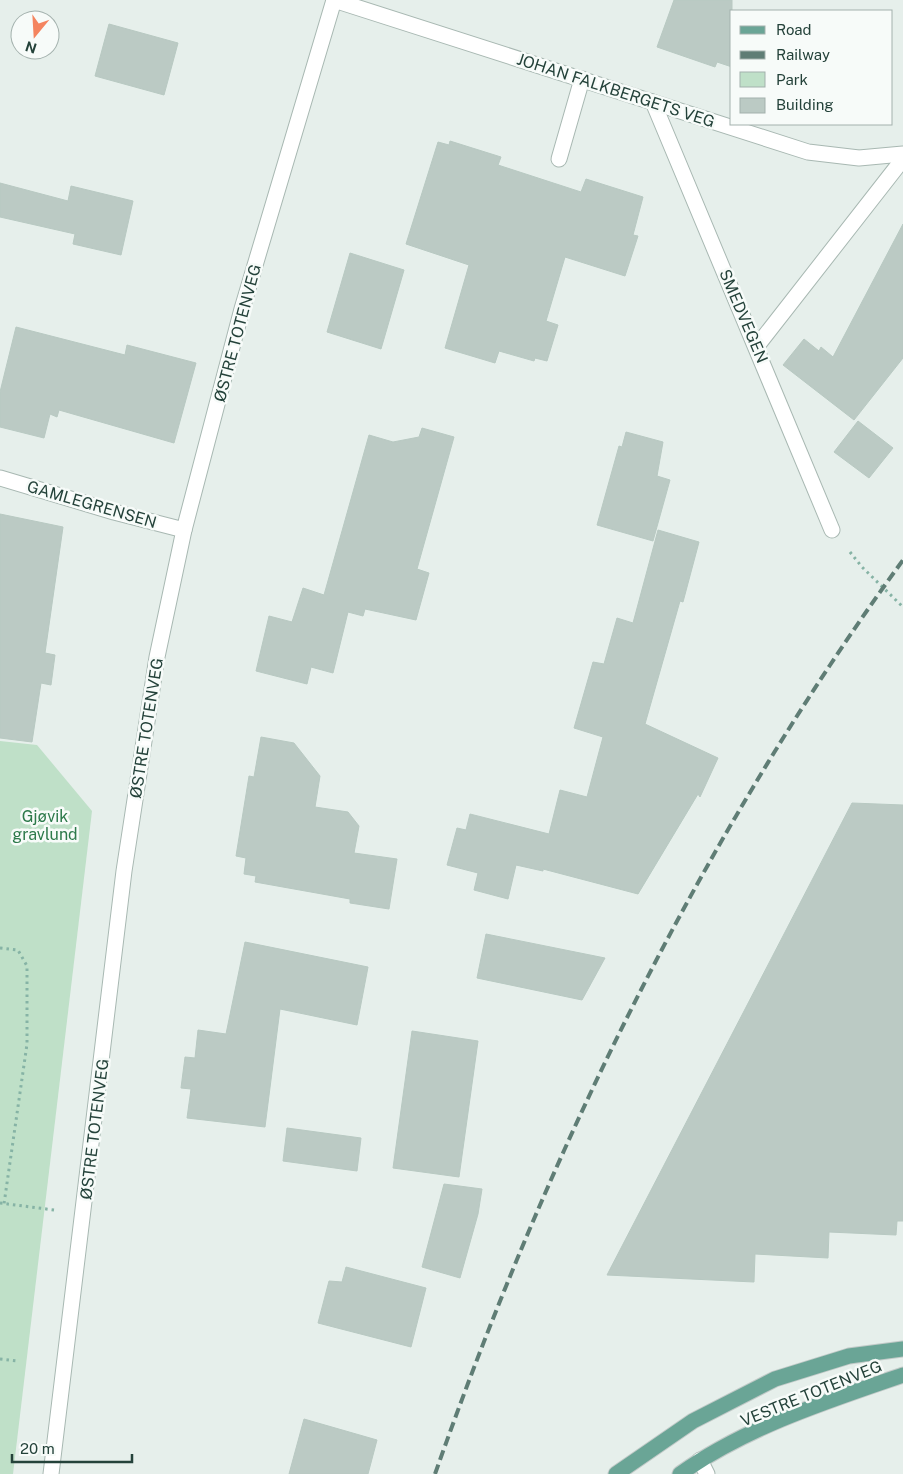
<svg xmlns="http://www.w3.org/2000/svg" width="903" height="1474" font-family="'Public Sans',sans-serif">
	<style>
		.green { fill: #bfe0c8 }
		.building { fill: #bbcac4; stroke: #b8c9c2 }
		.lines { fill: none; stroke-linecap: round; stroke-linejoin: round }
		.minor-casing { stroke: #a8b8b2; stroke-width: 17 }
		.major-casing { stroke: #c2cac8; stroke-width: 17 }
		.path { stroke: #86b3a5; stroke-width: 3; stroke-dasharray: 2.5 4; stroke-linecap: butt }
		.minor { stroke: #fff; stroke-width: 15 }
		.major { stroke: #6aa596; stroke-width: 15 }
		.rail { stroke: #5f7d75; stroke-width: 4; stroke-dasharray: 10 5; stroke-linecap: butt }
		.labels { text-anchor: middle; stroke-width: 5; stroke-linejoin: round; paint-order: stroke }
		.street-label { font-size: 16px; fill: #24423a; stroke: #f7fbf9 }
		.park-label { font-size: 16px; fill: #2d7a4b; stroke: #f7fbf9 }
	</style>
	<rect width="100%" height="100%" fill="#e6efeb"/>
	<path class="green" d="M 0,741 L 37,745 L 92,811 L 13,1474 L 0,1474 Z"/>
	<g class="building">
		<path d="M 674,0 L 732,0 L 732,67 L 717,62 L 715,67 L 657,47 Z"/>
		<path d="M 109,24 L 178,43 L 164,95 L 95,76 Z"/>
		<path d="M 450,141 L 501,157 L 498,165 L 581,192 L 586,179 L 643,197 L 633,235 L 638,236 L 625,276 L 565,257 L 546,321 L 558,325 L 547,361 L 535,358 L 534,361 L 499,351 L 495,363 L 445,348 L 469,265 L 406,244 L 438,142 L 449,145 Z"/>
		<path d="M 0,183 L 68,201 L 71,186 L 133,201 L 121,255 L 73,244 L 75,234 L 0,217 Z"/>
		<path d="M 903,224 L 903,358 L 854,420 L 783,365 L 804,339 L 819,351 L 821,347 L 833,357 Z"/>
		<path d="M 350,253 L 404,270 L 381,349 L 327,332 Z"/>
		<path d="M 16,327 L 125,355 L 127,345 L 196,363 L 174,443 L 59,410 L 57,417 L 50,414 L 44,438 L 0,427 L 0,392 Z"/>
		<path d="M 858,421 L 893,448 L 869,478 L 834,452 Z"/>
		<path d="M 422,428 L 454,437 L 417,569 L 429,573 L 416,620 L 365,609 L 363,616 L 348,612 L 333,673 L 311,667 L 307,684 L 256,671 L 269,616 L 292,622 L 303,588 L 324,595 L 369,435 L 393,442 L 419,437 Z"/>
		<path d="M 626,432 L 663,442 L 657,476 L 670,480 L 653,541 L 597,525 L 619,446 L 622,447 Z"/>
		<path d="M 0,514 L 63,527 L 45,653 L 55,655 L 51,685 L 41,683 L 32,742 L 0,738 Z"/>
		<path d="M 658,530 L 699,542 L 683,602 L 680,601 L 645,724 L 718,758 L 700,797 L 698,794 L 638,894 L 543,869 L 543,871 L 516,865 L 508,899 L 474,890 L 478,873 L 447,865 L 457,828 L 466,830 L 470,814 L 549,834 L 560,790 L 587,797 L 603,737 L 574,728 L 593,662 L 604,664 L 617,618 L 633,623 Z"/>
		<path d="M 261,737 L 294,743 L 320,776 L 315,807 L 348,812 L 359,826 L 354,853 L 397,859 L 389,909 L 350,903 L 350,899 L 255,882 L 256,876 L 244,874 L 246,858 L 236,856 L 249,776 L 254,777 Z"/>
		<path d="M 852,803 L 903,805 L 903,1221 L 897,1221 L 896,1235 L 829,1232 L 828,1258 L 755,1254 L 754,1282 L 607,1275 Z"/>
		<path d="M 486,934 L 605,958 L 582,1000 L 477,978 Z"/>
		<path d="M 245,942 L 368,967 L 357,1025 L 280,1009 L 265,1127 L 187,1118 L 191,1089 L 181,1088 L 185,1057 L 195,1058 L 198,1030 L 226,1034 Z"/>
		<path d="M 412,1031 L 478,1041 L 459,1177 L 393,1168 Z"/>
		<path d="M 287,1128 L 361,1138 L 357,1171 L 283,1161 Z"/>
		<path d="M 444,1184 L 482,1189 L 478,1214 L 460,1278 L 422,1267 Z"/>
		<path d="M 346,1267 L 426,1288 L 411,1347 L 318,1323 L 329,1281 L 342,1282 Z"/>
		<path d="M 304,1419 L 377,1440 L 368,1474 L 289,1474 Z"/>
	</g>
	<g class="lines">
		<defs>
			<g id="minor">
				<path d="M 334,0 L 808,152 L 859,158 L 903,154"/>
				<path d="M 653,102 L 832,530"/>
				<path d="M 559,159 L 582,79"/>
				<path d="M 757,346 L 903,159"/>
				<path d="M 0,478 L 114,512 L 184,530"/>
				<path d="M 700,1460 L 707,1474"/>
				<path d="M 51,1474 L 124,871 L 157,657 L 184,530 L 242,309 L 334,0"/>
			</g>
			<g id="major">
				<path d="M 616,1474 L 693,1421 L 775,1379 L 849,1356 L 903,1349"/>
				<path d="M 680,1474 C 746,1427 827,1401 903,1375"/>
			</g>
		</defs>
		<use href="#minor" class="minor-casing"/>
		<use href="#major" class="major-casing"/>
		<g class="path">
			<path d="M 850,552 L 862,567 L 903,607"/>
			<path d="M 0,948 L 18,950 L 27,966 L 27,1044 L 4,1204"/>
			<path d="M 0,1203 L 54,1210"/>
			<path d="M 0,1359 L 18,1361"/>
		</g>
		<use href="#minor" class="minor"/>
		<use href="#major" class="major"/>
		<path class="rail" d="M 435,1474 C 549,1150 701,838 903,560"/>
	</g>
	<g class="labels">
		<g class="street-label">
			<text transform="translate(616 90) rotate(18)" y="6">JOHAN FALKBERGETS VEG</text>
			<text transform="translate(744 316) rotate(67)" y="6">SMEDVEGEN</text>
			<text transform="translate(237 333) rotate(-75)" y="6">ØSTRE TOTENVEG</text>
			<text transform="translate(92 504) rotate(16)" y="6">GAMLEGRENSEN</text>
			<text transform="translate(146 728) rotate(-81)" y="6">ØSTRE TOTENVEG</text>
			<text transform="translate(94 1129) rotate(-83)" y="6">ØSTRE TOTENVEG</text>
			<text transform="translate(811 1393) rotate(-22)" y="6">VESTRE TOTENVEG</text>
		</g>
		<g class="park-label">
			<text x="45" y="822">Gjøvik<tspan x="45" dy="18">gravlund</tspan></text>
		</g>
	</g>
	<rect x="730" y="10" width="162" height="115" fill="#f7fbf9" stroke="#a3b1ad"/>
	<rect x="740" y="26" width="25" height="8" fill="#6aa596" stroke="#a3b1ad"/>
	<text x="776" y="35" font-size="15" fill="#24423a">Road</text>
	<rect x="740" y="51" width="25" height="8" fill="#5f7d75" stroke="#a3b1ad"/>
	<text x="776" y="60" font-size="15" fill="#24423a">Railway</text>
	<rect x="740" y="72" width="25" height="15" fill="#bfe0c8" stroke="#a3b1ad"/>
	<text x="776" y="85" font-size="15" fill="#24423a">Park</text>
	<rect x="740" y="98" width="25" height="15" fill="#bbcac4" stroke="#a3b1ad"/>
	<text x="776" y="110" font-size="15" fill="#24423a">Building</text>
	<g transform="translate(35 35) rotate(198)"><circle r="24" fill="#f7fbf9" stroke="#a3b1ad"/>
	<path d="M0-4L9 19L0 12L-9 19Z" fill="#f4845f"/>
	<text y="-8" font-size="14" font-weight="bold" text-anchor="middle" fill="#24423a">N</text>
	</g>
	<path d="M12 1454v8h120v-8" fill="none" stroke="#24423a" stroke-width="2.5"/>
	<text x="20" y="1454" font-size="15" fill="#24423a" stroke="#f7fbf9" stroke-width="4" paint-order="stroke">20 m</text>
</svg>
